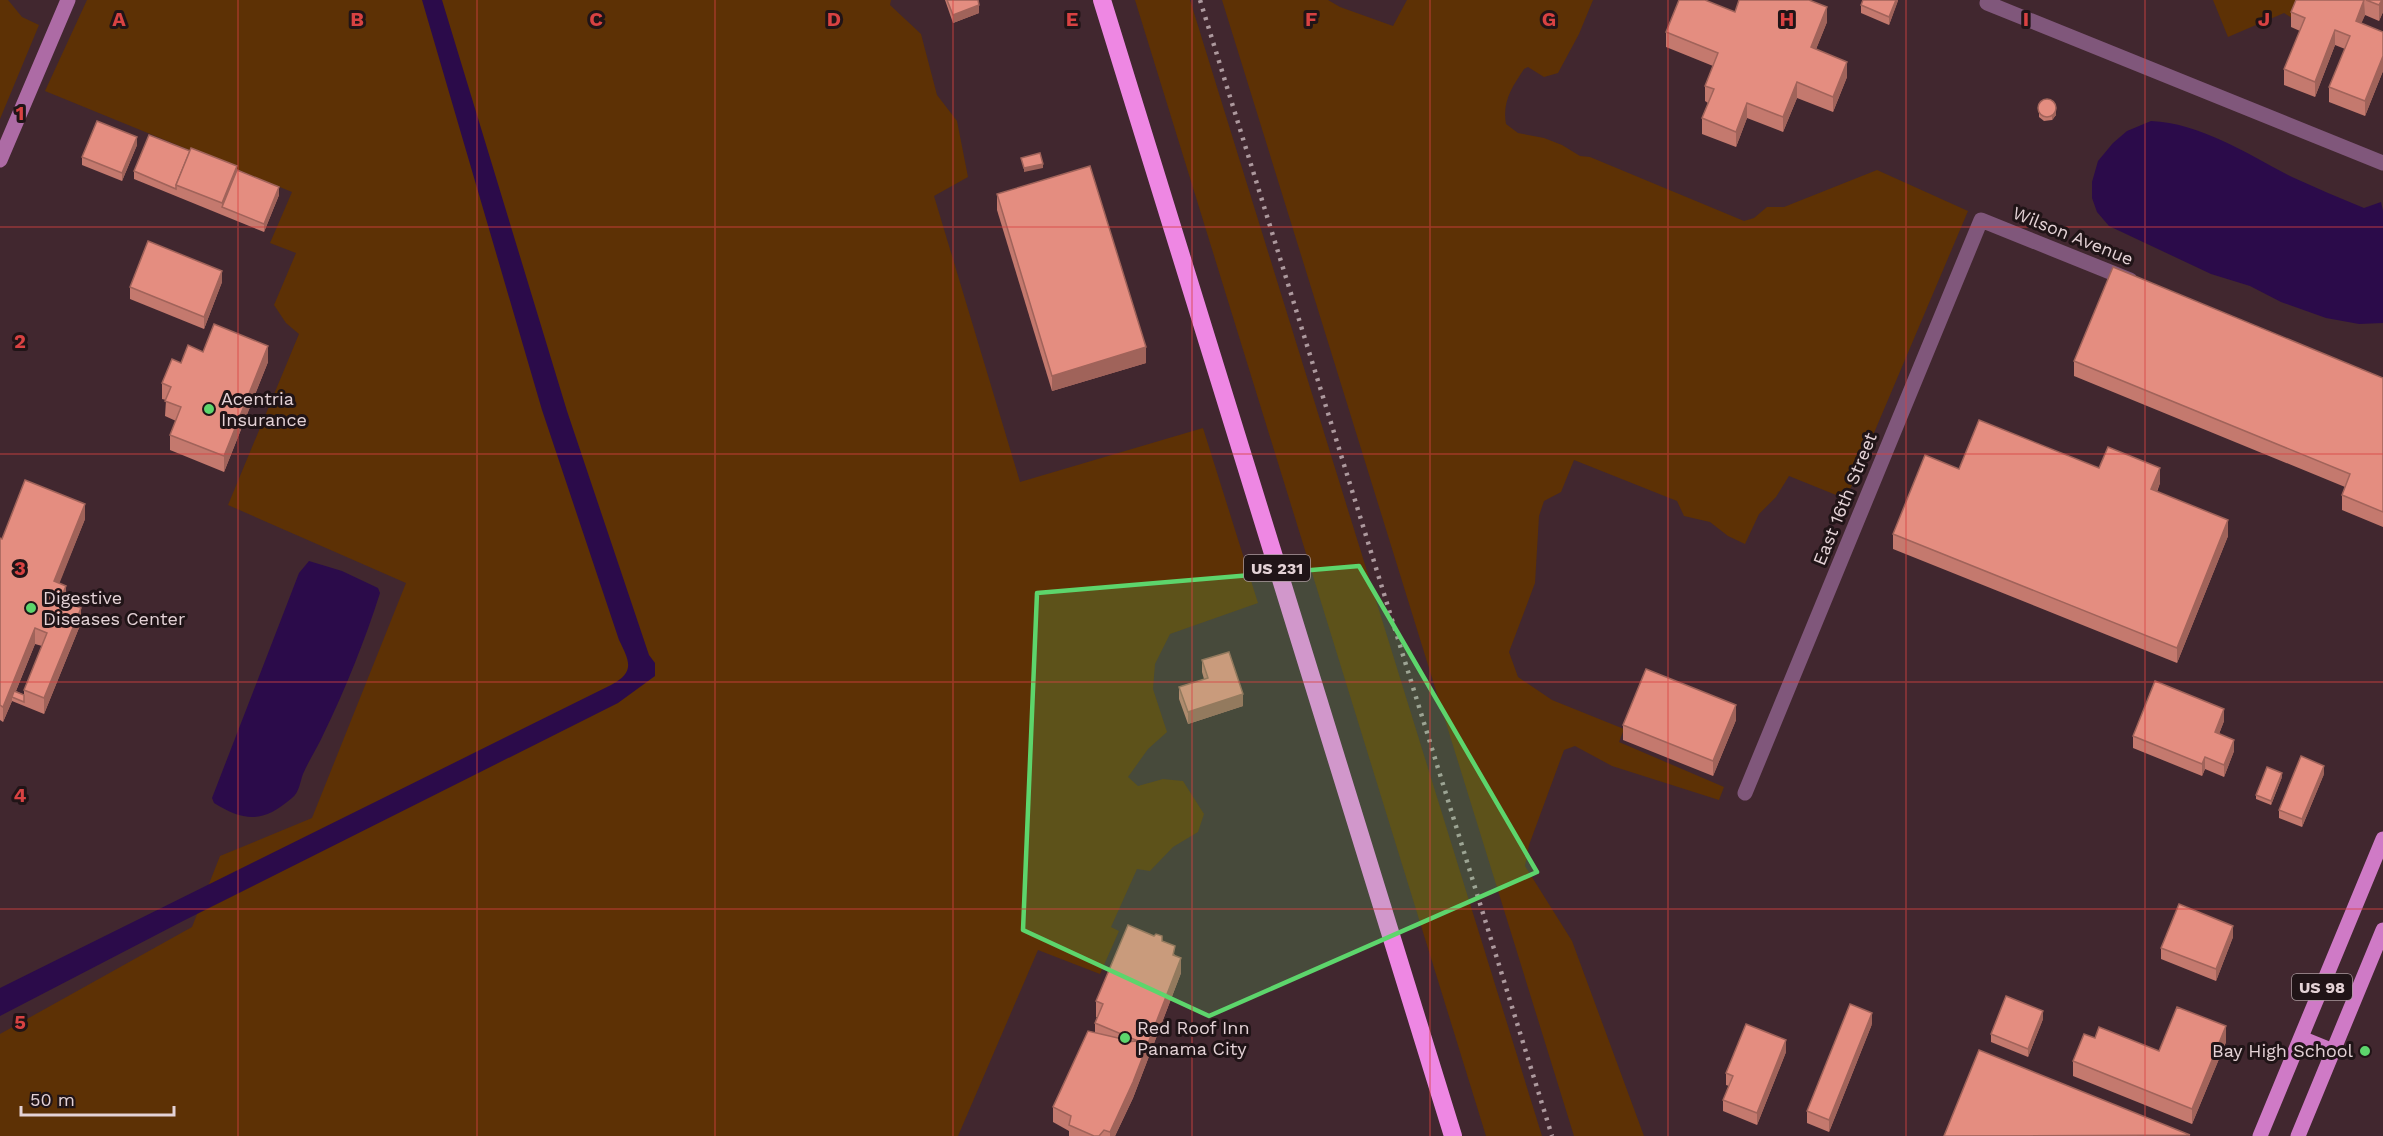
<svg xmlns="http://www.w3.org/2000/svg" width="2383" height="1136" font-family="'Work Sans',sans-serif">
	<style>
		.green { fill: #5d3105 }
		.water { fill: #2b0b4a }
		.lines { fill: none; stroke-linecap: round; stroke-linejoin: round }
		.street { stroke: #80577b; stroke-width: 15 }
		.secondary { stroke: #ad6ba5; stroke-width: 15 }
		.primary { stroke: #cf7ac6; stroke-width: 15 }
		.highway { stroke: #ee87e3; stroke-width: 18 }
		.rail { stroke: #ad999e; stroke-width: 4.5; stroke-dasharray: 3 6; stroke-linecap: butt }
		.wall { fill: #c4796e; fill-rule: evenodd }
		.shaded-wall { fill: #a0635a }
		.building { fill: #e48d80; stroke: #a0635a; stroke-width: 1.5 }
		.marked { fill: #5dd56c; fill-opacity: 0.2; stroke: #5dd56c; stroke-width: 4.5; stroke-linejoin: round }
		.grid { fill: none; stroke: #d84242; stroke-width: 1.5; stroke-opacity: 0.55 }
		.poi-dot { fill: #5dd56c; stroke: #201417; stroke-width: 2 }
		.labels { text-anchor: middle; stroke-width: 6; stroke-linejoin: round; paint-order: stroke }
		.shield { fill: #201417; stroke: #a9999d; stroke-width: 1.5 }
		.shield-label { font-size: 16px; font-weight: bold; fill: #e4d2d6 }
		.street-label { font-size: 18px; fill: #e4d2d6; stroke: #201417 }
		.poi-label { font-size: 18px; fill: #e4d2d6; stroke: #201417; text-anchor: start }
		.grid-label { font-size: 20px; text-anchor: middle; font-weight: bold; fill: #d84242; stroke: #201417; stroke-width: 6; stroke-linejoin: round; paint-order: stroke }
	</style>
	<rect width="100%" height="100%" fill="#41272f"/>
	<g class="green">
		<path d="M 0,0 L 8,0 L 22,17 L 39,25 L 0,119 Z"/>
		<path d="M 87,0 L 891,0 L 890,5 L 921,34 L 937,95 L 957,121 L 968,177 L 934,196 L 1020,482 L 1203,428 L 1258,603 L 1170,634 L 1155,664 L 1153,689 L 1167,732 L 1148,749 L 1128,777 L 1138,786 L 1163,779 L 1183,781 L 1204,814 L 1198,832 L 1173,847 L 1150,871 L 1137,869 L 1111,927 L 1119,931 L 1100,974 L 1038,950 L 958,1136 L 0,1136 L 0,1034 L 192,927 L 220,856 L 312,818 L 406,583 L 228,505 L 299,334 L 286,323 L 274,305 L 296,253 L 270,243 L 292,192 L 45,91 Z"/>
		<path d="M 1135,0 L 1190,0 L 1542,1136 L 1486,1136 Z"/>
		<path d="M 1222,0 L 1328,0 L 1340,7 L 1393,26 L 1407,0 L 1593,0 L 1579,34 L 1558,73 L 1544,77 L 1528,67 L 1524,69 C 1512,87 1502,102 1506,124 L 1518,133 L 1544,138 L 1562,145 L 1580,156 L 1590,157 L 1744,221 L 1754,218 L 1767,207 L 1784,207 L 1877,170 L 1968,211 L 1846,499 L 1789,476 L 1776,497 L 1759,514 L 1745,544 L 1728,536 L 1710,522 L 1684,516 L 1677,501 L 1574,460 L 1561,492 L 1544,501 L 1539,516 L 1535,583 L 1509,652 L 1518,677 L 1552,700 L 1624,729 L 1619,742 L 1724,787 L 1719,800 L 1612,766 L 1575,746 L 1564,750 L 1529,845 L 1525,866 L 1572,941 L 1644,1136 L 1574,1136 Z"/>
		<path d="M 2213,0 L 2300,0 L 2292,18 L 2284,13 L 2228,37 Z"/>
	</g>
	<g class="water">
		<path d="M 422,0 L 442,0 L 567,411 L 649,655 L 655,663 L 655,676 L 618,703 L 183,921 L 0,1016 L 0,988 L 611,685 C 635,672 630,662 619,640 L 542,410 Z"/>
		<path d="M 2151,121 C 2201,123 2249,155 2292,177 C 2316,188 2340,198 2364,208 L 2381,202 L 2383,211 L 2383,323 L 2359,324 L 2326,318 L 2281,302 L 2250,286 L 2211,274 L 2109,226 L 2097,212 L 2092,198 L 2092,182 L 2098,161 L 2113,143 L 2127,131 Z"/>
		<path d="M 309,561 L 342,571 L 378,588 L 380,593 C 365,640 346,688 324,733 C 318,747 309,760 303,774 C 300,782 299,793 292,798 C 263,823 245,822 214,803 L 212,798 L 299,573 Z"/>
	</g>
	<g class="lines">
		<g class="street">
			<path d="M 1987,3 L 2383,163"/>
			<path d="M 1745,793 L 1981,220 L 2130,280"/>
		</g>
		<path class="secondary" d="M 0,160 L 68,0"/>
		<g class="primary">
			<path d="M 2301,1038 L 2333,1051"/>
			<path d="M 2260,1136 L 2383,839"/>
			<path d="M 2298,1136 L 2383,930"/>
		</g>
		<path class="highway" d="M 1102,0 L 1453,1136"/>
		<path class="rail" d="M 1200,0 L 1552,1136"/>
	</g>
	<g class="wall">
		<path d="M 945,0 L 978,0 L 979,13 L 953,23 Z"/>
		<path d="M 1898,0 L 1889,25 L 1861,13 L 1861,5 Z"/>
		<path d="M 2296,0 L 2383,0 L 2383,12 L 2379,21 L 2365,15 L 2361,23 L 2383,32 L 2383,71 L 2365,116 L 2329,102 L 2329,87 L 2345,49 L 2335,45 L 2315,97 L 2284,85 L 2284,69 L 2300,31 L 2291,27 L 2291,12 Z"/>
		<path d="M 1827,22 L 1816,49 L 1847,77 L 1833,112 L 1797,98 L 1783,132 L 1747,118 L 1736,147 L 1702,134 L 1702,118 L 1708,103 L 1705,101 L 1705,86 L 1713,66 L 1666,47 L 1666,32 Z"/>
		<path d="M 2039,105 L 2056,115 L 2052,120 L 2044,121 L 2039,117 Z"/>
		<path d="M 137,145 L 122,181 L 82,165 L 82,157 Z"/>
		<path d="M 237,170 L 279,195 L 264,232 L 134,179 L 134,171 Z"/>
		<path d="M 997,194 L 1146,363 L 1052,391 L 997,210 Z"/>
		<path d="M 222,282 L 204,329 L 130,299 L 130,287 Z"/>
		<path d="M 203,352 L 268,362 L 224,472 L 170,450 L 170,435 L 176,421 L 165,416 L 166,400 L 162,399 L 162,383 L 181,363 Z"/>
		<path d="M 2074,361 L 2383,378 L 2383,527 L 2342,510 L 2342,495 L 2345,487 L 2074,376 Z"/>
		<path d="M 2099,468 L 2160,483 L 2157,492 L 2228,536 L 2177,663 L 1893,549 L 1893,534 L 1959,469 Z"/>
		<path d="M 85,519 L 59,583 L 65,602 L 81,623 L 44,714 L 12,701 L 3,722 L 0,720 L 0,538 L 2,539 ZM 35,644 L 42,646 L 24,690 L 24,695 L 16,691 Z"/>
		<path d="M 1202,660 L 1243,706 L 1188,724 L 1179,699 L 1179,687 L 1204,679 L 1202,672 Z"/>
		<path d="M 1736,720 L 1713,776 L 1623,740 L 1623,725 Z"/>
		<path d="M 2224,721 L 2219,734 L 2234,751 L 2224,777 L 2205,769 L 2202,776 L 2133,748 L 2133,736 Z"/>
		<path d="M 2324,774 L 2302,827 L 2279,818 L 2279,810 Z"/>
		<path d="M 2282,777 L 2271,805 L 2256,799 L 2256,795 Z"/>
		<path d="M 2233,937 L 2216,981 L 2161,959 L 2161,948 Z"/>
		<path d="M 1162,941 L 1175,955 L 1181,973 L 1133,1098 L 1115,1136 L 1069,1136 L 1069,1131 L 1053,1122 L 1053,1107 L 1095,1033 L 1095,1023 L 1097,1017 L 1096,1017 L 1096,1001 Z"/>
		<path d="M 2043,1019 L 2028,1057 L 1991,1042 L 1991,1034 Z"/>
		<path d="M 1872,1024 L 1829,1132 L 1807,1123 L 1807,1111 Z"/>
		<path d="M 2095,1038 L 2159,1051 L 2226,1042 L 2192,1124 L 2073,1076 L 2073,1061 Z"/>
		<path d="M 1786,1052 L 1757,1125 L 1723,1111 L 1723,1100 L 1729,1086 L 1726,1085 L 1726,1073 Z"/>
	</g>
	<g class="shaded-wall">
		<path d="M 1896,0 L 1898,0 L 1898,1 L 1889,25 L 1889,17 Z"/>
		<path d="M 2364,0 L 2365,15 L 2356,36 L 2356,21 Z"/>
		<path d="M 2382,0 L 2383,0 L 2383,12 L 2379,21 L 2379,5 Z"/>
		<path d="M 979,5 L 979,13 L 953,23 L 953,15 Z"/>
		<path d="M 1827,7 L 1827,22 L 1811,62 L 1811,47 Z"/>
		<path d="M 2335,30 L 2335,45 L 2315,97 L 2315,82 Z"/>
		<path d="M 2383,56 L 2383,71 L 2365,116 L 2365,101 Z"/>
		<path d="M 1847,62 L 1847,77 L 1833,112 L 1833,97 Z"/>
		<path d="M 1797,82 L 1797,98 L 1783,132 L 1783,117 Z"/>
		<path d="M 1747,103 L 1747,118 L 1736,147 L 1736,132 Z"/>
		<path d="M 2056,111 L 2056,115 L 2052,120 L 2052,116 Z"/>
		<path d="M 137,137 L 137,145 L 122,181 L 122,173 Z"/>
		<path d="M 1043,164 L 1043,168 L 1024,172 L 1024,168 Z"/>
		<path d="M 237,166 L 237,178 L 222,207 L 222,203 Z"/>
		<path d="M 279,187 L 279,195 L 264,232 L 264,224 Z"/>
		<path d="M 222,271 L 222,282 L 204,329 L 204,317 Z"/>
		<path d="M 268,346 L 268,362 L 224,472 L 224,456 Z"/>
		<path d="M 1146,347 L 1146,363 L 1052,391 L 1052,376 Z"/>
		<path d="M 2160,468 L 2160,483 L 2151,505 L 2151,489 Z"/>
		<path d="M 85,504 L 85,519 L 54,597 L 54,581 Z"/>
		<path d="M 2228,520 L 2228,536 L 2177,663 L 2177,648 Z"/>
		<path d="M 66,586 L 66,601 L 60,615 L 60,600 Z"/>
		<path d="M 81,608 L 81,623 L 44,714 L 44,698 Z"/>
		<path d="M 35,628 L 35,644 L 13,698 L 12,697 L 12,701 L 3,722 L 3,707 Z"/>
		<path d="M 1243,694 L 1243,706 L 1188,724 L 1188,712 Z"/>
		<path d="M 1736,705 L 1736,720 L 1713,776 L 1713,761 Z"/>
		<path d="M 2224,709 L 2224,721 L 2215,744 L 2215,732 Z"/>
		<path d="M 2234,740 L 2234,751 L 2224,777 L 2224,765 Z"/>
		<path d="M 2205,757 L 2205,769 L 2202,776 L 2202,764 Z"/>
		<path d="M 2324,766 L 2324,774 L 2302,827 L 2302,819 Z"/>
		<path d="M 2282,773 L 2282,777 L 2271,805 L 2271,801 Z"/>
		<path d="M 2233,926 L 2233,937 L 2216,981 L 2216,969 Z"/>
		<path d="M 1181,958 L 1181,973 L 1133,1098 L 1115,1136 L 1110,1136 L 1110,1132 Z"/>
		<path d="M 2043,1011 L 2043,1019 L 2028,1057 L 2028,1049 Z"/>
		<path d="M 1872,1013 L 1872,1024 L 1829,1132 L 1829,1120 Z"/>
		<path d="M 2226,1026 L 2226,1042 L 2192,1124 L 2192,1109 Z"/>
		<path d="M 1786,1040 L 1786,1052 L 1757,1125 L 1757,1113 Z"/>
	</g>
	<g class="building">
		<path d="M 947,0 L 978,0 L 979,5 L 953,15 Z"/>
		<path d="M 1679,0 L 1705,0 L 1735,12 L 1739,0 L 1809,0 L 1827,7 L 1811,47 L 1847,62 L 1833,97 L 1797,82 L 1783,117 L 1747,103 L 1736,132 L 1702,118 L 1714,89 L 1705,86 L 1718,53 L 1666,32 Z"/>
		<path d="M 1863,0 L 1896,0 L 1889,17 L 1861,5 Z"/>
		<path d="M 2296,0 L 2364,0 L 2356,21 L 2383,32 L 2383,56 L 2365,101 L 2329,87 L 2350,36 L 2335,30 L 2315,82 L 2284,69 L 2305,18 L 2291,12 Z"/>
		<path d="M 2366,0 L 2382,0 L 2379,5 Z"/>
		<circle cx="2047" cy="108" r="9"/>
		<path d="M 97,121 L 137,137 L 122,173 L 82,157 Z"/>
		<path d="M 149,135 L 190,151 L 176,185 L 176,189 L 134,171 Z"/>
		<path d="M 191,148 L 237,166 L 222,203 L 176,185 Z"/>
		<path d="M 1040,153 L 1043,164 L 1024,168 L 1021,158 Z"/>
		<path d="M 1090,166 L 1146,347 L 1052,376 L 997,194 Z"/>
		<path d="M 237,170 L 279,187 L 264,224 L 222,207 Z"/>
		<path d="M 148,241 L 222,271 L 204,317 L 130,287 Z"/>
		<path d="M 2113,267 L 2383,378 L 2383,512 L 2342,495 L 2350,474 L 2074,361 Z"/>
		<path d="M 214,324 L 268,346 L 224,456 L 170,435 L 181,407 L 165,401 L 171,387 L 162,383 L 172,359 L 181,363 L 188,345 L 203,352 Z"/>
		<path d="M 1979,420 L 2099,468 L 2108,447 L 2160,468 L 2151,489 L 2228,520 L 2177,648 L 1893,534 L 1925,455 L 1959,469 Z"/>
		<path d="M 25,480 L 85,504 L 54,581 L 66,586 L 60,600 L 81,608 L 44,698 L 24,690 L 47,633 L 35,628 L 3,707 L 0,705 L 0,538 L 2,539 Z"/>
		<path d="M 1229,652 L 1243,694 L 1188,712 L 1179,687 L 1208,678 L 1202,660 Z"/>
		<path d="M 1646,669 L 1736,705 L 1713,761 L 1623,725 Z"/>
		<path d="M 2155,681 L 2224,709 L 2215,732 L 2234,740 L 2224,765 L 2205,757 L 2202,764 L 2133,736 Z"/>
		<path d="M 14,691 L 24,695 L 24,702 L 12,697 Z"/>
		<path d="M 2301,756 L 2324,766 L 2302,819 L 2279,810 Z"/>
		<path d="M 2267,767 L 2282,773 L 2271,801 L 2256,795 Z"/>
		<path d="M 2179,904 L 2233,926 L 2216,969 L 2161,948 Z"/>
		<path d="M 1128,925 L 1154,936 L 1156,934 L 1162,936 L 1162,941 L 1175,946 L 1173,955 L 1181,958 L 1133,1082 L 1110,1132 L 1104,1130 L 1099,1136 L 1094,1136 L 1069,1125 L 1071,1116 L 1053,1107 L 1088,1031 L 1118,1038 L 1125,1042 L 1138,1041 L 1095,1023 L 1103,1004 L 1096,1001 Z"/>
		<path d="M 2006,996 L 2043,1011 L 2028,1049 L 1991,1034 Z"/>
		<path d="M 1850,1004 L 1872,1013 L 1829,1120 L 1807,1111 Z"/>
		<path d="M 2177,1007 L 2226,1026 L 2192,1109 L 2073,1061 L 2084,1034 L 2095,1038 L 2099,1027 L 2159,1051 Z"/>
		<path d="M 1746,1024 L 1786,1040 L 1757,1113 L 1723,1100 L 1733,1076 L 1726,1073 Z"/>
		<path d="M 1979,1050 L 2190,1135 L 1944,1136 Z"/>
	</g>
	<path class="marked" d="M 1359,566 L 1537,872 L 1209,1016 L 1023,930 L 1037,593 Z"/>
	<path class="grid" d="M 238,0 L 238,1136M 477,0 L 477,1136M 715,0 L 715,1136M 953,0 L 953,1136M 1192,0 L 1192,1136M 1430,0 L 1430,1136M 1668,0 L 1668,1136M 1906,0 L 1906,1136M 2145,0 L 2145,1136M 0,227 L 2383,227M 0,454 L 2383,454M 0,682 L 2383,682M 0,909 L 2383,909"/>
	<g class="poi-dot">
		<circle cx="209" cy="409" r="6"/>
		<circle cx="31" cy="608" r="6"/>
		<circle cx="1125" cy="1038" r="6"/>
		<circle cx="2365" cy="1051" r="6"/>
	</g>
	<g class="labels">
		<g class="shield">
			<rect x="1244" y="555" width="66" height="26" rx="4.5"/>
			<rect x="2292" y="974" width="60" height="26" rx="4.5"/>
		</g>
		<g class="shield-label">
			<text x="1277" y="574">US 231</text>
			<text x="2322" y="993">US 98</text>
		</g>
		<g class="street-label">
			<text transform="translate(2073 236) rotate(22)" y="6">Wilson Avenue</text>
			<text transform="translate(1845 499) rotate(-68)" y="6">East 16th Street</text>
		</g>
		<g class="poi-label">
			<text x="221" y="405">Acentria<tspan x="221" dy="21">Insurance</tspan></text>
			<text x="43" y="604">Digestive<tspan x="43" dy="21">Diseases Center</tspan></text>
			<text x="1137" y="1034">Red Roof Inn<tspan x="1137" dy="21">Panama City</tspan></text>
			<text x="2353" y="1057" text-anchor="end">Bay High School</text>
		</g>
	</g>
	<g class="grid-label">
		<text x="119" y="26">A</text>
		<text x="357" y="26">B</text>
		<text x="596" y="26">C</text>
		<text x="834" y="26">D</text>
		<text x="1072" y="26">E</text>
		<text x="1311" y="26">F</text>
		<text x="1549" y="26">G</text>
		<text x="1787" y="26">H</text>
		<text x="2026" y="26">I</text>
		<text x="2264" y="26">J</text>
		<text x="20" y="120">1</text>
		<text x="20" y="348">2</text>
		<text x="20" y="575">3</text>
		<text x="20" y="802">4</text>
		<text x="20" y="1029">5</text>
	</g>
	<path d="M21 1106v9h153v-9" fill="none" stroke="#e4d2d6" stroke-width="3"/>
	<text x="30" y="1106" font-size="18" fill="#e4d2d6" stroke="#201417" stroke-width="4.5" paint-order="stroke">50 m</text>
</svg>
